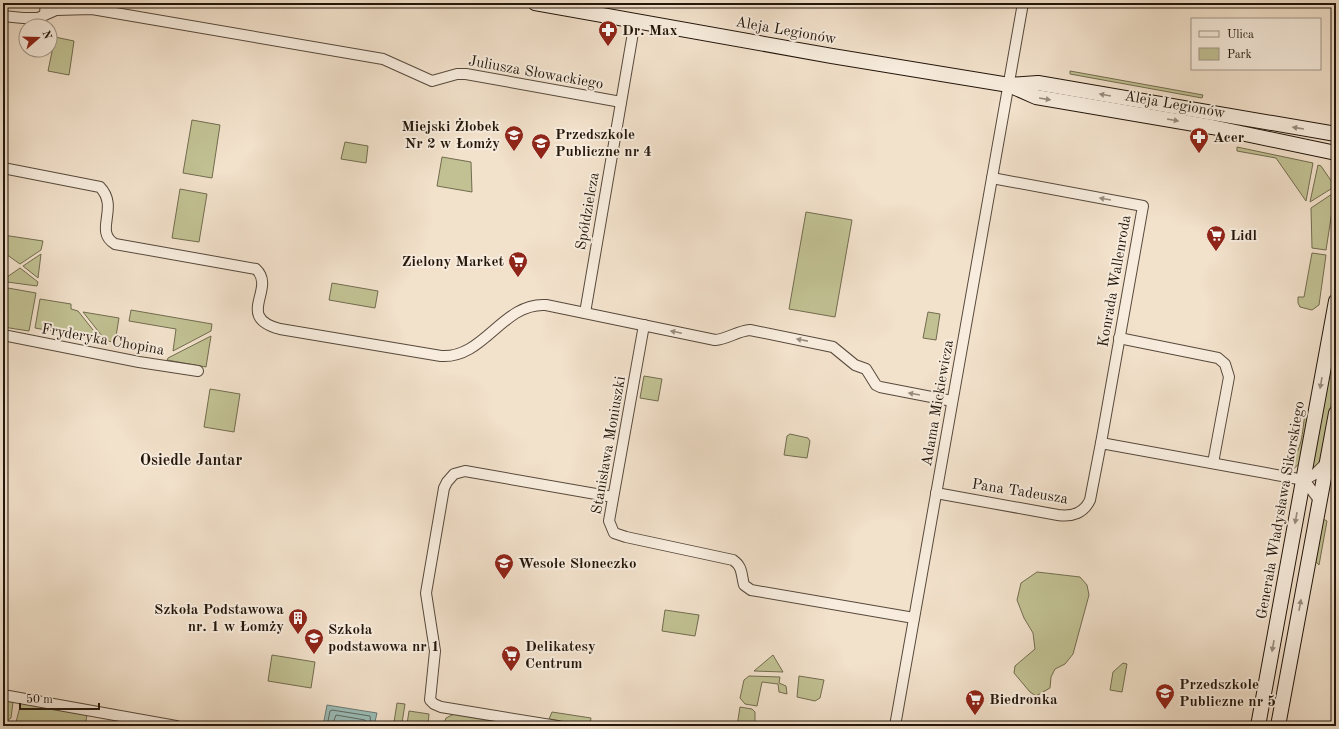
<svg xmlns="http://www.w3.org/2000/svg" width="1339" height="729" font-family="'Old Standard TT',serif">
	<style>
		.green { fill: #c1c193; stroke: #726c4f }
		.water { fill: #9bbdb8; stroke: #6b7a73 }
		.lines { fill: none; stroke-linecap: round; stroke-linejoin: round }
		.shore { stroke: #5f6a62; stroke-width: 1 }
		.minor-casing { stroke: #57493b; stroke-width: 12 }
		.secondary-casing { stroke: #23160b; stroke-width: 16 }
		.minor { stroke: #f7ecdd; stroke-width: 10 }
		.secondary { stroke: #f7ecdd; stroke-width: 14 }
		.oneway { fill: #988c7e }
		.labels { text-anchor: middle; stroke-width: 4; stroke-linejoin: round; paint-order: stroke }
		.poi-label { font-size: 15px; font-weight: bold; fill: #23160b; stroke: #f7ecdd; text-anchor: start }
		.street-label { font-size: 15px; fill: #23160b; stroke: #f7ecdd }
		.neighbourhood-label { font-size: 16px; font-weight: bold; fill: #23160b; stroke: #f7ecdd }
	</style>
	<rect width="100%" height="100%" fill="#f2e1cb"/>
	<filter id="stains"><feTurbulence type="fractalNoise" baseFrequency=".005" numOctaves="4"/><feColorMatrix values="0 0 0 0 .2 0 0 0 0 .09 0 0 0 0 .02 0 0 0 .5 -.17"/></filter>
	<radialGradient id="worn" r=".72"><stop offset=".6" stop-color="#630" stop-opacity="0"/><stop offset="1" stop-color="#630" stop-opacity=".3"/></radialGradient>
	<g class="green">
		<path d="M 55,37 L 74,41 L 69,75 L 48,71 Z"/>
		<path d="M 1070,71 L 1203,95 L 1202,98 L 1070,74 Z"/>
		<path d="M 192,120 L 220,125 L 212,178 L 183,173 Z"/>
		<path d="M 345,142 L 368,146 L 366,163 L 341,159 Z"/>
		<path d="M 1237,147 L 1313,163 L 1306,201 L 1276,158 L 1237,151 Z"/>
		<path d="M 442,157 L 471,162 L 472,192 L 437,186 Z"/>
		<path d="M 1318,165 L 1321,166 L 1334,185 L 1334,187 L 1310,202 Z"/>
		<path d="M 180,189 L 207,194 L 199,242 L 172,238 Z"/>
		<path d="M 1335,192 L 1326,250 L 1312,248 L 1311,208 Z"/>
		<path d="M 806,212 L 852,220 L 835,317 L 789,309 Z"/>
		<path d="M 3,235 L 43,241 L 41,250 L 20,264 L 3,252 Z"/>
		<path d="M 1312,253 L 1326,255 L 1319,305 L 1312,310 L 1300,307 L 1298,303 L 1298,297 L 1304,297 Z"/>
		<path d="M 41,254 L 38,278 L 23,266 Z"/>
		<path d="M 20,268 L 38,282 L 37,286 L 7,282 L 7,277 Z"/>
		<path d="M 332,283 L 378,291 L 375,308 L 329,300 Z"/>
		<path d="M 8,288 L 36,293 L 29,331 L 3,327 L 3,309 Z"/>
		<path d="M 40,299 L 71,304 L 71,309 L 78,311 L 101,340 L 35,328 Z"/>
		<path d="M 131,310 L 212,324 L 211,331 L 173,351 L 176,329 L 129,321 Z"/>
		<path d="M 83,312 L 119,318 L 115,342 L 106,341 Z"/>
		<path d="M 928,312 L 940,314 L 936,340 L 923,338 Z"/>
		<path d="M 1336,331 L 1336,378 L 1322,456 L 1317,466 L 1312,470 Z"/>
		<path d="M 211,336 L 206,367 L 167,360 L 168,358 Z"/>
		<path d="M 644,376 L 662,379 L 658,401 L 640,398 Z"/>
		<path d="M 210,389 L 240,394 L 234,432 L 204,427 Z"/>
		<path d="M 1305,413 L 1309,416 L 1299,464 L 1292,470 L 1292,467 L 1288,465 C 1303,449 1302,434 1305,413 Z"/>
		<path d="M 790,434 L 808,438 L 810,441 L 807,458 L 784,455 L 787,436 Z"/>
		<path d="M 1323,519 L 1327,521 L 1319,565 L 1315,561 Z"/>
		<path d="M 1037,572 L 1080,577 L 1087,585 L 1089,595 L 1073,654 L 1065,664 L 1055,669 L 1051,677 L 1050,688 L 1036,696 L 1030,692 L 1014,673 L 1015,666 L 1035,649 L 1033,633 L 1024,618 L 1017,600 L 1021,583 Z"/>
		<path d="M 665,610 L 699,615 L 695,636 L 662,631 Z"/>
		<path d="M 272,655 L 315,662 L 311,688 L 268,681 Z"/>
		<path d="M 773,655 L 783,672 L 754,671 Z"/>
		<path d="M 1123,663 L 1127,664 L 1122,692 L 1110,690 L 1113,672 Z"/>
		<path d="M 749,676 L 780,677 L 779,683 L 786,686 L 787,694 L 779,692 L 778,684 L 762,682 L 757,706 L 745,704 L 740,698 L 744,680 Z"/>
		<path d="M 799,676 L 824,680 L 820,698 L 815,701 L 797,697 Z"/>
		<path d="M 3,700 L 13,702 L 11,718 L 4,723 Z"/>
		<path d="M 21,703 L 87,715 L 85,726 L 18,726 L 16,722 Z"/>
		<path d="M 397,703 L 405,704 L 402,723 L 394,722 Z"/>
		<path d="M 740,707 L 752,709 L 755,712 L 755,726 L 737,726 Z"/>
		<path d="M 409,711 L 429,714 L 428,726 L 407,724 Z"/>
		<path d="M 552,712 L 591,718 L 590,726 L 549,719 Z"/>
		<path d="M 454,714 L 494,720 L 499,726 L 443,726 L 446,718 Z"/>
	</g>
	<path class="water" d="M 327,705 L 377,713 L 374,726 L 323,726 Z"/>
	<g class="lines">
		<g class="shore">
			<path d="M 327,726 L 330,711 L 332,710 L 370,716 L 371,726"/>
			<path d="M 332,726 L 336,715 L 365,720 L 366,726"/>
		</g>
		<defs>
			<g id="minor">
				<path d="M 45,13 L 46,3"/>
				<path d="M 3,16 L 23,18 L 38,18 L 56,10 L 92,9 L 383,59 L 432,81 L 457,74 L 466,74 L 621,102"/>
				<path d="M 3,168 L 100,187 C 120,208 93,231 115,244 L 256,269 C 277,289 234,317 280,329 L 441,356 C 484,359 503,302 546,305 L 715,340 C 728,339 737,331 750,330 L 833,347 L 855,365 L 866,369 L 876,385 L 880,387 L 952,401"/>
				<path d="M 992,178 L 1143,206 L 1101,443"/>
				<path d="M 585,313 L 635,21"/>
				<path d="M 644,325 L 609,521 L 614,533 L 626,537 L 733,560 C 743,567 741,574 744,585 L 751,590 L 914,618"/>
				<path d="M 3,335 L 139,362 L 198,371"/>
				<path d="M 1119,338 L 1218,358 L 1225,364 L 1229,377 L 1213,463"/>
				<path d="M 1304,480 L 1315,474 L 1327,462"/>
				<path d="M 936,493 L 1058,515 C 1072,517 1084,513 1090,500 L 1101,443 L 1304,480 L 1320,501"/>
				<path d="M 3,695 L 176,726"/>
				<path d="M 557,726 L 441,707 L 434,704 L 430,700 L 435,651 L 426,593 L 444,488 L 447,482 L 454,474 L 465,471 L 613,497"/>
				<path d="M 895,726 L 1023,3"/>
			</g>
			<g id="secondary">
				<path d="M 535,3 L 832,56 L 1009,85 L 1038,83 L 1336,134"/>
				<path d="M 1011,86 L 1036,97 L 1212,127 L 1336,153"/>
				<path d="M 1258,726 L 1336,301"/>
				<path d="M 1278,726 L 1336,413"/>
			</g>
		</defs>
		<use href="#minor" class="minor-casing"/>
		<use href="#secondary" class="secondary-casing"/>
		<use href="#minor" class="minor"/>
		<use href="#secondary" class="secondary"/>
	</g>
	<defs><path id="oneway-solid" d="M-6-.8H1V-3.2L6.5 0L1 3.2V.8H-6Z"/></defs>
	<g class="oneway">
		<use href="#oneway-solid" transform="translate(1105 95) rotate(-170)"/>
		<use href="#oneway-solid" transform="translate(1045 99) rotate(9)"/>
		<use href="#oneway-solid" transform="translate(1173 120) rotate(10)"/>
		<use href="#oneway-solid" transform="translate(1298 128) rotate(-171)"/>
		<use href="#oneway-solid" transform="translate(1105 199) rotate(-170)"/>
		<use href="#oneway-solid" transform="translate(676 332) rotate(-168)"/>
		<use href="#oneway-solid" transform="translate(802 340) rotate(-169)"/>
		<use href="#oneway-solid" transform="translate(1321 383) rotate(100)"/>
		<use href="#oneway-solid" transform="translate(914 394) rotate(-170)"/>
		<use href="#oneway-solid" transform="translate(1296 518) rotate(100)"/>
		<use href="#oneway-solid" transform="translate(1300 605) rotate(-80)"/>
		<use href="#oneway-solid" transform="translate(1273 646) rotate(100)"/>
	</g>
	<defs>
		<symbol id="pharmacy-pin" viewBox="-11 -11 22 30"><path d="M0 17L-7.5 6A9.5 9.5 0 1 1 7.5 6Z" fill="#8f2418" stroke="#f7ecdd"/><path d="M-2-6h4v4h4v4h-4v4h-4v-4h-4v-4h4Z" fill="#fff"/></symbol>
		<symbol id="school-pin" viewBox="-11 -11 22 30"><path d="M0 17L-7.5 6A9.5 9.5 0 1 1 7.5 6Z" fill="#8f2418" stroke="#f7ecdd"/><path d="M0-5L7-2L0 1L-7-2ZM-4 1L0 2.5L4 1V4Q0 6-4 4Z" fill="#fff"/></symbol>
		<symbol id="supermarket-pin" viewBox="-11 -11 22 30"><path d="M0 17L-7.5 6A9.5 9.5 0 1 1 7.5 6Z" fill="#8f2418" stroke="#f7ecdd"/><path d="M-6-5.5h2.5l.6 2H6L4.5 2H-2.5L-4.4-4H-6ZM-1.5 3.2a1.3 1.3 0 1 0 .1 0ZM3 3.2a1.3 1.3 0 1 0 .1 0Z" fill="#fff"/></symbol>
		<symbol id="building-pin" viewBox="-11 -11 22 30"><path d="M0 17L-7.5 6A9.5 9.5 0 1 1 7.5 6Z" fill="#8f2418" stroke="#f7ecdd"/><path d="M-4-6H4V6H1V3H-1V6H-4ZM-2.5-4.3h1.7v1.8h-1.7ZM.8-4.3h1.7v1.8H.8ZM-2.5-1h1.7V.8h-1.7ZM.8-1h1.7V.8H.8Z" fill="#fff"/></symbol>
	</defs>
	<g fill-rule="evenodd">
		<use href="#pharmacy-pin" x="597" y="19" width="22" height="30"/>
		<use href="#school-pin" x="503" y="124" width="22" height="30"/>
		<use href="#pharmacy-pin" x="1188" y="126" width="22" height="30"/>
		<use href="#school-pin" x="530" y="132" width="22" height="30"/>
		<use href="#supermarket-pin" x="1205" y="224" width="22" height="30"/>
		<use href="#supermarket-pin" x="507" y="250" width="22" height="30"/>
		<use href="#school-pin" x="493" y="552" width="22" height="30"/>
		<use href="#building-pin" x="287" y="607" width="22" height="30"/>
		<use href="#school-pin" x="303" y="627" width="22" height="30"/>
		<use href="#supermarket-pin" x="500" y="644" width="22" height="30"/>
		<use href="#school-pin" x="1154" y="682" width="22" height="30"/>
		<use href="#supermarket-pin" x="964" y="688" width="22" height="30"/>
	</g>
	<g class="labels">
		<g class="poi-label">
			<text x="622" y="35">Dr. Max</text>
			<text x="500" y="131" text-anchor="end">Miejski Żłobek<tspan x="500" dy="17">Nr 2 w Łomży</tspan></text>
			<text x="555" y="139">Przedszkole<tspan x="555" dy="17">Publiczne nr 4</tspan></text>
			<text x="1213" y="142">Acer</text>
			<text x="1230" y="240">Lidl</text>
			<text x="504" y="266" text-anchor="end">Zielony Market</text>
			<text x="518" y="568">Wesołe Słoneczko</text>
			<text x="284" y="614" text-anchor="end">Szkoła Podstawowa<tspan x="284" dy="17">nr. 1 w Łomży</tspan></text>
			<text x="328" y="634">Szkoła<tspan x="328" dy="17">podstawowa nr 1</tspan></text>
			<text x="525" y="651">Delikatesy<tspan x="525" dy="17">Centrum</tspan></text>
			<text x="1179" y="689">Przedszkole<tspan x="1179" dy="17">Publiczne nr 5</tspan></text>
			<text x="989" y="704">Biedronka</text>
		</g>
		<g class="street-label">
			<text transform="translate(786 30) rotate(10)" y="5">Aleja Legionów</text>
			<text transform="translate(536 72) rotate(10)" y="5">Juliusza Słowackiego</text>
			<text transform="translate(1175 104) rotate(10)" y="5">Aleja Legionów</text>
			<text transform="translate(587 211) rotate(-80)" y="5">Spółdzielcza</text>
			<text transform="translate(1114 281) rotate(-80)" y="5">Konrada Wallenroda</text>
			<text transform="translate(103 339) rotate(10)" y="5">Fryderyka Chopina</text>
			<text transform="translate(937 403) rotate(-80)" y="5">Adama Mickiewicza</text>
			<text transform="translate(608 445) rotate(-80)" y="5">Stanisława Moniuszki</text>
			<text transform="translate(1020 491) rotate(9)" y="5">Pana Tadeusza</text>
			<text transform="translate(1280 510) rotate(-80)" y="5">Generała Władysława Sikorskiego</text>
		</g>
		<g class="neighbourhood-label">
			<text x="191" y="465">Osiedle Jantar</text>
		</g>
	</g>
	<rect width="1339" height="729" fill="none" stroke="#f2e1cb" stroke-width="16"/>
	<rect x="4" y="4" width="1331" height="721" fill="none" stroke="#23160b" stroke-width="2"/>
	<rect x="8" y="8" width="1323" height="713" fill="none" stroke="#23160b"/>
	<rect x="1191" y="18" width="130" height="52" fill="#f7ecdd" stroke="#a29689"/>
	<rect x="1199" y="31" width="20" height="6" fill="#f7ecdd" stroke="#a29689"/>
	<text x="1227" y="38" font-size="12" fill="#23160b">Ulica</text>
	<rect x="1199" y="48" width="20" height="12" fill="#c1c193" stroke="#a29689"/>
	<text x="1227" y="58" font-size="12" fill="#23160b">Park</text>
	<g transform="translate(38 38) rotate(70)"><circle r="19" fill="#f7ecdd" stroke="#a29689"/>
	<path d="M0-3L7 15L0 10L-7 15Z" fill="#8f2418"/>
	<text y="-6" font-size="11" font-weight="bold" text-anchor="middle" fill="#23160b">N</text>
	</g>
	<path d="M20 703v6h79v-6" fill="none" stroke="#23160b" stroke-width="2"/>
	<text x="26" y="703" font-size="12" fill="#23160b" stroke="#f7ecdd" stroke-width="3" paint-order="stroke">50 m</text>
	<rect width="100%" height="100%" filter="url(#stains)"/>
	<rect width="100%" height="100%" fill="url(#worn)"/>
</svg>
